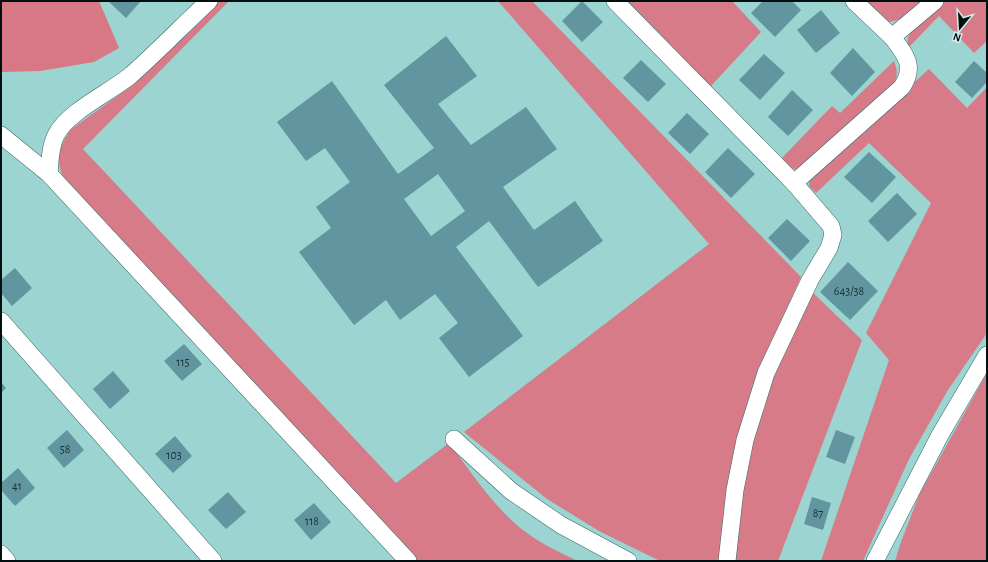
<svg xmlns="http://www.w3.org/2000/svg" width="988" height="562" font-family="'Alegreya Sans',sans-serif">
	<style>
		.green { fill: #d67b87 }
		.forest { fill: #d87885 }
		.building { fill: #6196a0; fill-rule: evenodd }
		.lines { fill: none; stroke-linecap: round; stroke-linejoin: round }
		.minor-casing { stroke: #316765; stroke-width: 18 }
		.minor { stroke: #fff; stroke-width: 17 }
		.labels { text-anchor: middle; stroke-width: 3; stroke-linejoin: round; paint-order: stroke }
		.number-label { font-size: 12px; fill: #183133 }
	</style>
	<rect width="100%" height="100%" fill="#9bd4d0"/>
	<g class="green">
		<path d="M 218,1 L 229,1 L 83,149 L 396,483 L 449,443 C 472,473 496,511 527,533 C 543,545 561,553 578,561 L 418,561 L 69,187 C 55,165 56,152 70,130 L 134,84 Z"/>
		<path d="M 498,1 L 532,1 L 801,277 L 762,364 L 721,561 L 660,561 L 599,531 L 547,499 L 464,432 L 709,244 Z"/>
		<path d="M 627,1 L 732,1 L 761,32 L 711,86 Z"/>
		<path d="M 862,1 L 924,1 C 911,12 903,22 885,22 Z"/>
		<path d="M 943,1 L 987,1 L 987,41 L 974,53 L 939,16 L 909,47 C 901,31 932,11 943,1 Z"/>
		<path d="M 894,61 C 897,69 898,74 895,83 L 802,166 L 796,169 L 790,169 L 781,159 L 832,106 L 840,113 Z"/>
		<path d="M 929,69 L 967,108 L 987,87 L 987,333 L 948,390 L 909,459 L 863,561 L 821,561 L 889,360 L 866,333 L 931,203 L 869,143 L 816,193 L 809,186 L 809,181 L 812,175 Z"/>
		<path d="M 809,289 L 862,340 L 778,561 L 732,561 L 754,425 Z"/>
		<path d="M 987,373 L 987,561 L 895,561 L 901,542 L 920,493 Z"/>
	</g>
	<path class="forest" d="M 1,1 L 99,1 L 119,48 L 94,62 L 40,71 L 1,72 Z"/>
	<g class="building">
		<path d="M 108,1 L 141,1 L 126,18 Z"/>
		<path d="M 582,1 L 603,22 L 582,42 L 562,21 Z"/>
		<path d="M 763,1 L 792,1 L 801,10 L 775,37 L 751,13 Z"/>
		<path d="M 821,10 L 840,33 L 816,53 L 797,30 Z"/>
		<path d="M 446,36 L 477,76 L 438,104 L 471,145 L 526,107 L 557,149 L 503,187 L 534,230 L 575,201 L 603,241 L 538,287 L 489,221 L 456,247 L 523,336 L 469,377 L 439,338 L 458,323 L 435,294 L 400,320 L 386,300 L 354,325 L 299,252 L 331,228 L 316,207 L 350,182 L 325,148 L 306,161 L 277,122 L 332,81 L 398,174 L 434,148 L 384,85 ZM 438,174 L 465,211 L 431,236 L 404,199 Z"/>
		<path d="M 853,48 L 875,72 L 852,96 L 830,73 Z"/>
		<path d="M 764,54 L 785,73 L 760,100 L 739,80 Z"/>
		<path d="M 641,60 L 666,84 L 648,102 L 623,78 Z"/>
		<path d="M 974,61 L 987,73 L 987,82 L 972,98 L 955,82 Z"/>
		<path d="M 792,90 L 813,110 L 788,136 L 768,117 Z"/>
		<path d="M 687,113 L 709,134 L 690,154 L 668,133 Z"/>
		<path d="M 728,148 L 755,174 L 731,198 L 705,172 Z"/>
		<path d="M 869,152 L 896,177 L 872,203 L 844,177 Z"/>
		<path d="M 897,193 L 917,214 L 888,242 L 868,221 Z"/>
		<path d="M 787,219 L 810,241 L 791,261 L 768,238 Z"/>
		<path d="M 848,262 L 878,291 L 850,320 L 820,292 Z"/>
		<path d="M 15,268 L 32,288 L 12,306 L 1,293 L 1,280 Z"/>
		<path d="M 184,344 L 202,364 L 182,381 L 164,361 Z"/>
		<path d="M 113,371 L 130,391 L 110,409 L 93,389 Z"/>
		<path d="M 1,382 L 6,388 L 1,393 Z"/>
		<path d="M 67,430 L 84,450 L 64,468 L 47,448 Z"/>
		<path d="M 836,430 L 855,437 L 845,464 L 826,457 Z"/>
		<path d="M 175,436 L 192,456 L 173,473 L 155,454 Z"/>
		<path d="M 18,468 L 35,488 L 15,506 L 1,490 L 1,483 Z"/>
		<path d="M 228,492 L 246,512 L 226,529 L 208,510 Z"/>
		<path d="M 812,497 L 831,503 L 823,530 L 804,524 Z"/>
		<path d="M 314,503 L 331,522 L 311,540 L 294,520 Z"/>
	</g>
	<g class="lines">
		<defs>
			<g id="minor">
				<path d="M 615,1 L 794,183"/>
				<path d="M 854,1 L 892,37"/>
				<path d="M 1,135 L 49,174 L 408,561"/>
				<path d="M 49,174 C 50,161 50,147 56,135 C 68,111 111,92 131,75 C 158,51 183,25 209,1"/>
				<path d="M 1,321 L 213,561"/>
				<path d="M 454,439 L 511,491 L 561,525 L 628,561"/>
				<path d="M 1,554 L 7,561"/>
				<path d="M 727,561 L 735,490 L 745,440 L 766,373 L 810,280 L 829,248 L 833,235 L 831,226 L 794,183 L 902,87 C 916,66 905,54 892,37 L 935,1"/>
				<path d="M 875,561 L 940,435 L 987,355"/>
			</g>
		</defs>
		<use href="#minor" class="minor-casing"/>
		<use href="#minor" class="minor"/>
	</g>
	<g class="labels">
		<g class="number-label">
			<text x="849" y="295">643/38</text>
			<text x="183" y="366">115</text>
			<text x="65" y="453">58</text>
			<text x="174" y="459">103</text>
			<text x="17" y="490">41</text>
			<text x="818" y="517">87</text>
			<text x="312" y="525">118</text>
		</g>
	</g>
	<rect width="988" height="562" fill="none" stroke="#000f0f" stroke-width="4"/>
	<g transform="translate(960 28) rotate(198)" stroke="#d3eeec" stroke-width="3" paint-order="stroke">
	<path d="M0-3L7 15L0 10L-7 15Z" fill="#000f0f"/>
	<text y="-6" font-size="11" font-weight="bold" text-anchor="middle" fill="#000f0f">N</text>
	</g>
</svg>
